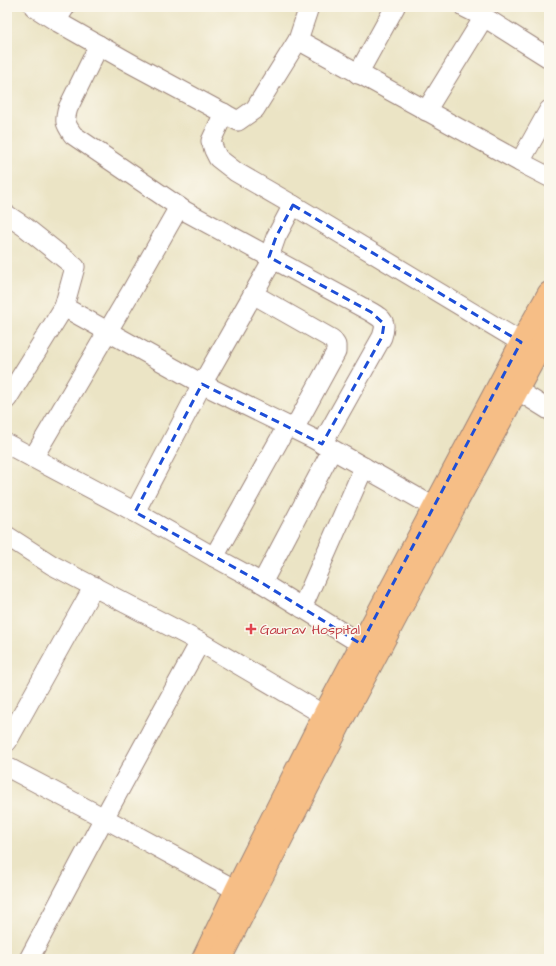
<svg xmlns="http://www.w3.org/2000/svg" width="556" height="966" font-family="'Architects Daughter',sans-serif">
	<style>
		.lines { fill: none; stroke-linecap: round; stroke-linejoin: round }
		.street-casing { stroke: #9a8278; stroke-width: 21 }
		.primary-casing { stroke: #9a8278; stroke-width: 24 }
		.street { stroke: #fff; stroke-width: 19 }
		.primary { stroke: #f6be86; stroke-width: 22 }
		.marked { fill: none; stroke: #1d4ed8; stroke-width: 3; stroke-dasharray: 8 5; stroke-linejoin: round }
		.health-dot { fill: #e0444e; stroke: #fbf7ec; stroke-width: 1.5 }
		.labels { text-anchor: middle; stroke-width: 3; stroke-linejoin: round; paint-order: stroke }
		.health-label { font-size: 14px; fill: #be3a42; stroke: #fbf7ec; text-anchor: start }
	</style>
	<rect width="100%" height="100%" fill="#fbf7ec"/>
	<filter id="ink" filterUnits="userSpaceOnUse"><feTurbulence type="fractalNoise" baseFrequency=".025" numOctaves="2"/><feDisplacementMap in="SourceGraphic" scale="8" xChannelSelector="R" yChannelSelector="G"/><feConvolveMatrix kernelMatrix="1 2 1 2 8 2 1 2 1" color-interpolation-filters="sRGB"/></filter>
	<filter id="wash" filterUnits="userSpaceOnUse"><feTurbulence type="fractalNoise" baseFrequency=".012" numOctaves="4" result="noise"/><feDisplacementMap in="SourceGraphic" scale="16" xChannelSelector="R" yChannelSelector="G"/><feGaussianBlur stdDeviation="0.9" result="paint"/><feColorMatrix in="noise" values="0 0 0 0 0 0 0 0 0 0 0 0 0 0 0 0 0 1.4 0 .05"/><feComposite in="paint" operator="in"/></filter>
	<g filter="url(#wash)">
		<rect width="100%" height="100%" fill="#ebe4c5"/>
	</g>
	<g filter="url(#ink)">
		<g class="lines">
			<defs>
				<g id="street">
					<path d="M 34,7 L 56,21 L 132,64 L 238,121 L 255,109 L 298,40 L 309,7"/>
					<path d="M 464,7 L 484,17"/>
					<path d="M 56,21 L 65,7"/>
					<path d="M 298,40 L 520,162 L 549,177"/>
					<path d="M 99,45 L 68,108 C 64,122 65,123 73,135 L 185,211 L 371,312 C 384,320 387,322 382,337 L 322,444"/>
					<path d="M 358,74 L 395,7"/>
					<path d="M 426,111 L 484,17 L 549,58"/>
					<path d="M 224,113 L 211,141 L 214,150 L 218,158 L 236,172 L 293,205 L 276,237 L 269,257"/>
					<path d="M 520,162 L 549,110"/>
					<path d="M 293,205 L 521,342"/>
					<path d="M 7,215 L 25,227 L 75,267 L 64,307 L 7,399"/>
					<path d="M 253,294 L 332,339 L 336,345 L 336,352 L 294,429"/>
					<path d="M 64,307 L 202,384 L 314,439 L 434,507"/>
					<path d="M 517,390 L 549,410"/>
					<path d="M 7,444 L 135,512 L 214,557 L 262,583 L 361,644"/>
					<path d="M 33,458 L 132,290 L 179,207"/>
					<path d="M 135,512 L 202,384 L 273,259"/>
					<path d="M 7,536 L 52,565 L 200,642 L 324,715"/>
					<path d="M 214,557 L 287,426"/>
					<path d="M 262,583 L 332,450"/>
					<path d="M 302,608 L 364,467"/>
					<path d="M 7,742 L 94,586"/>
					<path d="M 7,767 L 104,818 L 236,890"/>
					<path d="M 29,959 L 104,818 L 200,642"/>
				</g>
				<g id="primary">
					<path d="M 203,959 L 236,890 L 324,715 L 527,332 L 549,293"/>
					<path d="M 220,959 L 343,718 L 452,511 L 549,331"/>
				</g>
			</defs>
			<use href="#street" class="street-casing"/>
			<use href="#primary" class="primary-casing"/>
			<use href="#street" class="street"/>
			<use href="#primary" class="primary"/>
		</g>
	</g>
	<path class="marked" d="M 293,205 L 521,342 L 361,644 L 262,583 L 135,512 L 202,384 L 322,444 L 382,337 L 384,324 L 371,312 L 269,257 L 276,237 Z"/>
	<path class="health-dot" d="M249 623h4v4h4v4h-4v4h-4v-4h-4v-4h4z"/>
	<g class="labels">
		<g class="health-label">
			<text x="260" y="634">Gaurav Hospital</text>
		</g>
	</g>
	<rect width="556" height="966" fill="none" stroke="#fbf7ec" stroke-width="24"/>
</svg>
